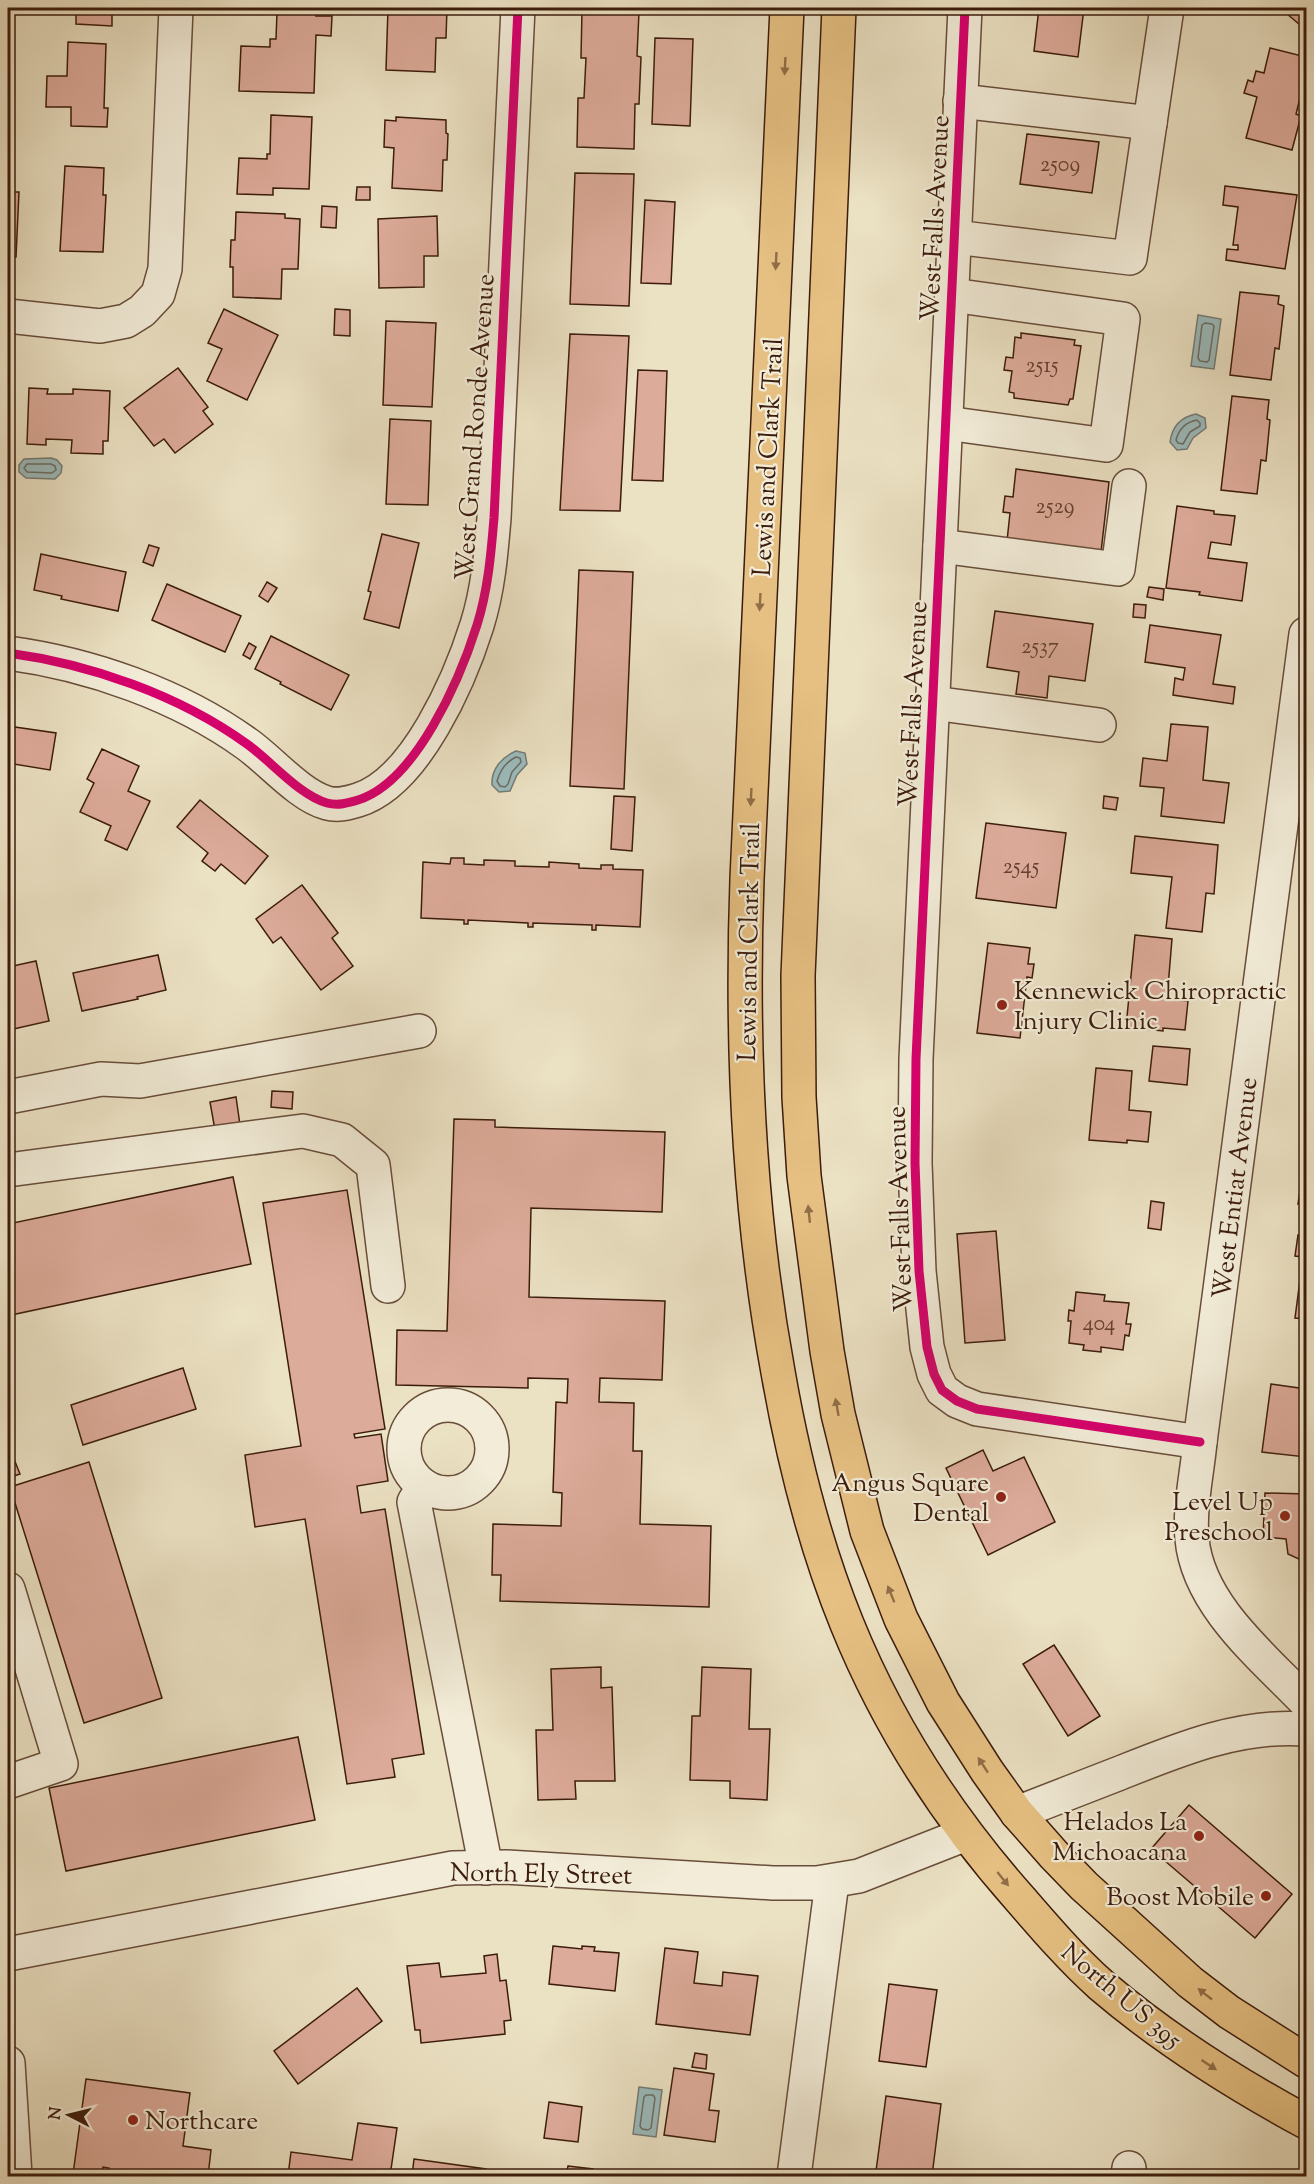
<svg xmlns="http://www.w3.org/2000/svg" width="1314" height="2184" font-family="'Sorts Mill Goudy',serif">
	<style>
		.water { fill: #9bbbbc; stroke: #757b76; stroke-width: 1.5 }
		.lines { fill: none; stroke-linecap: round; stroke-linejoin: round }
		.shore { stroke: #6c6c64; stroke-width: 1.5 }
		.building { fill: #ddab9a; stroke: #3c1c0c; stroke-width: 1.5 }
		.minor-casing { stroke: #684d3a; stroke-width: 36 }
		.highway-casing { stroke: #3c1c0c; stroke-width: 36 }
		.minor { stroke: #f2ecd8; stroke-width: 33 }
		.highway { stroke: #e6c082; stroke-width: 33 }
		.cycleway-casing { stroke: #f2ecd8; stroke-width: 13 }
		.cycleway { stroke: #d6006c; stroke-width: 9 }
		.oneway { fill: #916e47 }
		.poi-dot { fill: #8f2418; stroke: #f2ecd8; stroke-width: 2 }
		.labels { text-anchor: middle; stroke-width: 4.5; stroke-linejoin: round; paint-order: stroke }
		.number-label { font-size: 22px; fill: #644030 }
		.street-label { font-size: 26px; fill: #3c1c0c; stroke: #f2ecd8 }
		.poi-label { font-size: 26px; fill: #3c1c0c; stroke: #f2ecd8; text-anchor: end }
	</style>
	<rect width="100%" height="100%" fill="#ebe1c3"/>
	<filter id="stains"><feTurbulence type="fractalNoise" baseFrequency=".00333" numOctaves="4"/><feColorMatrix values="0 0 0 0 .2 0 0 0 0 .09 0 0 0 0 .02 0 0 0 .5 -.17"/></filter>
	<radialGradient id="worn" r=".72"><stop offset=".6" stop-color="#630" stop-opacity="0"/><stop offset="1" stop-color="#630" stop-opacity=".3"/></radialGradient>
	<g class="water">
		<path d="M 1198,315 L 1221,319 L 1214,369 L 1191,366 Z"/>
		<path d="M 1196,414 L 1205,418 L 1206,428 L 1193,438 L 1187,449 L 1177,450 L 1170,442 C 1172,427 1181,417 1196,414 Z"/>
		<path d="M 51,458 L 57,460 L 62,466 L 61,473 L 55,479 L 26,478 L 19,472 L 19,465 L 24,459 Z"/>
		<path d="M 516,751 L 525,753 L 527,764 L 517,775 L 510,791 L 499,792 L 492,785 C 491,769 502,757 516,751 Z"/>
		<path d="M 639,2087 L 662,2090 L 656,2137 L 633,2134 Z"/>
	</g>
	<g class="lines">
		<g class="shore">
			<path d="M 1205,323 L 1212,324 L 1214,326 L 1209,360 L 1207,362 L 1200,361 L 1198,358 L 1202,325 Z"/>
			<path d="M 1197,420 L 1200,423 L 1200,426 L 1190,432 L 1183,444 L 1178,443 L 1176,440 C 1179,429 1186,422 1197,420 Z"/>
			<path d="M 27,464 L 51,464 L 55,466 L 56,470 L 52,473 L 27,472 L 24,468 Z"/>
			<path d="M 516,757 L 520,758 L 521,762 L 512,772 L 508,784 L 505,787 L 500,786 L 497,781 C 500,770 506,762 516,757 Z"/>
			<path d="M 646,2095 L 653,2095 L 655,2098 L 651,2128 L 648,2130 L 642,2129 L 640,2126 L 644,2097 Z"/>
		</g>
	</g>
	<g class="building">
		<path d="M 76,8 L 112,8 L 112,26 L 76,24 Z"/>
		<path d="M 388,8 L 447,8 L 446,38 L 436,38 L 435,72 L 386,70 Z"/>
		<path d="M 1039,8 L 1084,8 L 1078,57 L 1034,51 Z"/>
		<path d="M 1280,8 L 1306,8 L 1306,30 Z"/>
		<path d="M 582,10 L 639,12 L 637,56 L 641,57 L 639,104 L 635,104 L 634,149 L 577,147 L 578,98 L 584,98 L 586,58 L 581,58 Z"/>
		<path d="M 277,12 L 317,13 L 316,16 L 332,16 L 331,36 L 316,35 L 314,93 L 239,91 L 241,46 L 270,47 L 270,39 L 276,39 Z"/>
		<path d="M 655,38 L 693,39 L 690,126 L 652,124 Z"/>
		<path d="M 68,42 L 106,44 L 104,108 L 108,108 L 107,127 L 71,126 L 71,107 L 46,107 L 47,76 L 67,76 Z"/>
		<path d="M 1270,48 L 1306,57 L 1301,76 L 1305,78 L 1296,114 L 1301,116 L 1292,150 L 1246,138 L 1257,97 L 1244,93 L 1248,80 L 1253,82 L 1256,71 L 1264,73 Z"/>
		<path d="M 271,115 L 312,117 L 309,189 L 273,188 L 273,195 L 237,194 L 239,158 L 267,159 L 267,154 L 270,154 Z"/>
		<path d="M 396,117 L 446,120 L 446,133 L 448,134 L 447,160 L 443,160 L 442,191 L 392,188 L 394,148 L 384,147 L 385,120 L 396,121 Z"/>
		<path d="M 1027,134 L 1099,142 L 1092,193 L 1020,184 Z"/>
		<path d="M 65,166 L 104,168 L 103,195 L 106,195 L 103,252 L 60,251 Z"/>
		<path d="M 575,173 L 634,174 L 629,306 L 570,304 Z"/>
		<path d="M 1225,186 L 1297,195 L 1285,269 L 1226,260 L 1227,249 L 1238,250 L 1238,245 L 1233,245 L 1238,207 L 1223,205 Z"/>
		<path d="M 357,187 L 370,187 L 370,200 L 356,200 Z"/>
		<path d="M 8,192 L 19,192 L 16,257 L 8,257 Z"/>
		<path d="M 645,200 L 675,202 L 671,284 L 641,283 Z"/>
		<path d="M 322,206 L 337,207 L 336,228 L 321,227 Z"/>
		<path d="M 236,212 L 285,214 L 285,218 L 300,219 L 298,269 L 282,269 L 281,299 L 233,297 L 233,267 L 230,267 L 231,240 L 235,240 Z"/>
		<path d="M 437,216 L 438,256 L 424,256 L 424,287 L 379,288 L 378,219 Z"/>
		<path d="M 1240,292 L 1279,296 L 1278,304 L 1284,306 L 1279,349 L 1275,348 L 1271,380 L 1230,375 Z"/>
		<path d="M 224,309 L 278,335 L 247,400 L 207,381 L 222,349 L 208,343 Z"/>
		<path d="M 335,309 L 350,310 L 350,336 L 334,335 Z"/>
		<path d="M 386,321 L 436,323 L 432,407 L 383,405 Z"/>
		<path d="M 1021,333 L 1075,340 L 1074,345 L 1081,346 L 1073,399 L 1070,399 L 1068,405 L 1014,398 L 1014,393 L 1009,392 L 1012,371 L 1004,370 L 1006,357 L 1013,358 L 1015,337 L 1021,338 Z"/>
		<path d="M 570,334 L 629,336 L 620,511 L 560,510 Z"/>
		<path d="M 178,368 L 208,407 L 203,411 L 213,424 L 175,453 L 164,439 L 154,446 L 124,408 Z"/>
		<path d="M 638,370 L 667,371 L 663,481 L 632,480 Z"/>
		<path d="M 29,388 L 48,389 L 47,394 L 73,394 L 73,389 L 110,391 L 108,441 L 103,441 L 103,454 L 71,453 L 72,440 L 46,439 L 46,445 L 27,444 Z"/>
		<path d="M 1232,396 L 1269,400 L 1267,419 L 1270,420 L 1266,461 L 1261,460 L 1257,494 L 1221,490 Z"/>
		<path d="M 390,419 L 431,421 L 428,505 L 386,504 Z"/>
		<path d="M 1016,469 L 1109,482 L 1101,552 L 1007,541 L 1010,513 L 1003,512 L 1005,496 L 1013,497 Z"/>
		<path d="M 1177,506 L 1214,511 L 1214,514 L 1235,516 L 1231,545 L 1211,542 L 1208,558 L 1247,563 L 1242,601 L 1199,595 L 1200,592 L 1166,588 Z"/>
		<path d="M 382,534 L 419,543 L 399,628 L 364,619 L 371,592 L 368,591 Z"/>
		<path d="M 149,545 L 159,548 L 153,566 L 143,562 Z"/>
		<path d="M 41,554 L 126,572 L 118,611 L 61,599 L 62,596 L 34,590 Z"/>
		<path d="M 579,570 L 633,572 L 624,789 L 570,786 Z"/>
		<path d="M 267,582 L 277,588 L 268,602 L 259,596 Z"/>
		<path d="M 167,584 L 241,616 L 225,652 L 152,620 Z"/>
		<path d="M 1149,587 L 1164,589 L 1163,600 L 1147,597 Z"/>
		<path d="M 1134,604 L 1146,605 L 1145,618 L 1133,617 Z"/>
		<path d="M 995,611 L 1093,624 L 1085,681 L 1049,676 L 1047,698 L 1016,694 L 1019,672 L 987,667 Z"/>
		<path d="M 1150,625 L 1221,635 L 1213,684 L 1235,687 L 1233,704 L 1173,695 L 1175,678 L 1183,680 L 1185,668 L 1145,662 Z"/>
		<path d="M 271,636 L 349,675 L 331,710 L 280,684 L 281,682 L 255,669 Z"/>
		<path d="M 249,643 L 256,647 L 250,659 L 243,655 Z"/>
		<path d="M 1171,724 L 1208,727 L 1203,780 L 1229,783 L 1224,823 L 1161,816 L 1164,788 L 1140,786 L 1143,758 L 1167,761 Z"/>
		<path d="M 8,726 L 56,733 L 50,770 L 14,764 L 12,776 L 8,780 Z"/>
		<path d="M 102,749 L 139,766 L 128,791 L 150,801 L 127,850 L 105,840 L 111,826 L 80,812 L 94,783 L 87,779 Z"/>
		<path d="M 614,796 L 635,797 L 632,851 L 611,849 Z"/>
		<path d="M 1104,796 L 1118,798 L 1116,810 L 1103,808 Z"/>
		<path d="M 200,800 L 268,856 L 245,884 L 221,864 L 215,871 L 202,861 L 208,853 L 177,827 Z"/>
		<path d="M 986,823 L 1066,833 L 1056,908 L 976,898 Z"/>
		<path d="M 1135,836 L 1218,845 L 1214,894 L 1206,893 L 1202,932 L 1166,928 L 1172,877 L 1131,873 Z"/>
		<path d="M 451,858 L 464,858 L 464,864 L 484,865 L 484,860 L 515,861 L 515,866 L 549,867 L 549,862 L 579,864 L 579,868 L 601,869 L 601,865 L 613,865 L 613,869 L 643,870 L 640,927 L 596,925 L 596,930 L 592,930 L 592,925 L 533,923 L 533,927 L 528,927 L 528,923 L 468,920 L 468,924 L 464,924 L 464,920 L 421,918 L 423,862 L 450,864 Z"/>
		<path d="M 302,885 L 338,933 L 332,938 L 353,966 L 321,990 L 281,937 L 273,943 L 256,919 Z"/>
		<path d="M 1135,935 L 1172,939 L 1167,999 L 1188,1001 L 1185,1030 L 1163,1028 L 1163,1031 L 1126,1027 Z"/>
		<path d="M 988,943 L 1030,948 L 1028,964 L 1034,964 L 1032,978 L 1027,977 L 1020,1038 L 977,1033 Z"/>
		<path d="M 158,955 L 166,990 L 137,997 L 138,999 L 82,1011 L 73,973 Z"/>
		<path d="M 36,961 L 49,1021 L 9,1030 L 8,967 Z"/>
		<path d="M 1153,1046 L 1190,1049 L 1187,1085 L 1149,1081 Z"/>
		<path d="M 1096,1068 L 1132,1071 L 1129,1110 L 1151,1112 L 1148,1142 L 1127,1140 L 1127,1143 L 1089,1140 Z"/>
		<path d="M 272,1091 L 293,1092 L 292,1109 L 271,1107 Z"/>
		<path d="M 236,1097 L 240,1125 L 215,1130 L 210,1102 Z"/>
		<path d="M 454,1119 L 495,1120 L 495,1127 L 665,1132 L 662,1212 L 531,1208 L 529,1297 L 665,1301 L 662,1380 L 600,1378 L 599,1402 L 634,1403 L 633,1451 L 642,1451 L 640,1524 L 711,1526 L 709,1607 L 500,1601 L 501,1575 L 492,1575 L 493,1524 L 561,1526 L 562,1493 L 553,1492 L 556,1402 L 567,1403 L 568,1379 L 528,1378 L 528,1388 L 396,1385 L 397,1330 L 447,1331 Z"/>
		<path d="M 1303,1170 L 1306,1170 L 1306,1205 L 1298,1204 Z"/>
		<path d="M 233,1177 L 251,1264 L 11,1315 L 8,1298 L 8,1224 Z"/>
		<path d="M 347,1190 L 385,1429 L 354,1434 L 355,1438 L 381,1434 L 388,1481 L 357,1486 L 361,1513 L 385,1509 L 424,1754 L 392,1759 L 395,1777 L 347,1784 L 305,1519 L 255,1527 L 245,1455 L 301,1446 L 263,1203 Z"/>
		<path d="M 1151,1201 L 1164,1203 L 1161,1230 L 1148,1228 Z"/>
		<path d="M 996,1231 L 1005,1340 L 965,1343 L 957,1234 Z"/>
		<path d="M 1298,1235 L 1306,1236 L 1306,1319 L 1295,1318 L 1303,1257 L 1295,1256 Z"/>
		<path d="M 1076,1292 L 1105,1295 L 1104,1301 L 1129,1303 L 1126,1324 L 1131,1324 L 1129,1336 L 1125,1335 L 1123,1350 L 1101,1347 L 1101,1352 L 1083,1350 L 1084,1345 L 1069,1343 L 1071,1321 L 1068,1321 L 1069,1310 L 1074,1311 Z"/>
		<path d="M 183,1368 L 196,1409 L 83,1445 L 71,1405 Z"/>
		<path d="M 1271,1384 L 1306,1389 L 1306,1457 L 1262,1452 Z"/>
		<path d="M 10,1449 L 20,1474 L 8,1478 L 8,1450 Z"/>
		<path d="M 983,1450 L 993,1471 L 1024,1457 L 1055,1522 L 988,1555 L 946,1468 Z"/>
		<path d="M 89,1462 L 162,1698 L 84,1723 L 10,1487 Z"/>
		<path d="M 1265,1493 L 1306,1494 L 1306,1558 L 1301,1560 L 1288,1554 L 1286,1539 L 1263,1537 Z"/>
		<path d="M 1054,1645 L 1100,1716 L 1068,1736 L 1023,1664 Z"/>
		<path d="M 601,1667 L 601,1688 L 612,1687 L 615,1781 L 575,1781 L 576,1799 L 538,1800 L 536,1730 L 553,1730 L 551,1669 Z"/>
		<path d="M 702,1667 L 751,1669 L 749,1729 L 770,1729 L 767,1800 L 730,1798 L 730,1781 L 690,1780 L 692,1716 L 700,1716 Z"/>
		<path d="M 298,1737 L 315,1820 L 66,1871 L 49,1788 Z"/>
		<path d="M 1189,1805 L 1292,1894 L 1255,1938 L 1151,1849 Z"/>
		<path d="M 553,1946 L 582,1949 L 582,1946 L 595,1947 L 594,1951 L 619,1953 L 615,1991 L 549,1984 Z"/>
		<path d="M 665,1948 L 698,1952 L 694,1983 L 722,1986 L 723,1972 L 758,1976 L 750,2035 L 656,2024 Z"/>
		<path d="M 497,1954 L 500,1981 L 506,1980 L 511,2020 L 504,2021 L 505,2034 L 421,2043 L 420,2030 L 415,2030 L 407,1966 L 439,1963 L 441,1977 L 486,1973 L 484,1956 Z"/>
		<path d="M 889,1984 L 937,1990 L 926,2067 L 879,2061 Z"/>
		<path d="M 357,1988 L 382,2021 L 298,2084 L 274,2051 Z"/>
		<path d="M 695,2053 L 707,2055 L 706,2069 L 692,2067 Z"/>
		<path d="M 674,2068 L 714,2074 L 709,2110 L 719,2111 L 715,2142 L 664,2135 Z"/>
		<path d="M 86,2079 L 190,2093 L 183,2146 L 211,2150 L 208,2176 L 108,2176 L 109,2168 L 103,2167 L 102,2176 L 73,2174 Z"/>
		<path d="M 886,2096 L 941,2104 L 932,2176 L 876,2171 Z"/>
		<path d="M 549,2102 L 582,2107 L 578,2142 L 544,2138 Z"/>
		<path d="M 358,2123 L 397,2128 L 390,2176 L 288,2176 L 291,2152 L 352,2160 Z"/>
		<path d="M 414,2159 L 486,2169 L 485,2176 L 412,2176 Z"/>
		<path d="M 568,2166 L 593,2169 L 592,2176 L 566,2176 Z"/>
	</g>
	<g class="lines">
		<defs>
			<g id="minor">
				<path d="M 965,8 L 916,1059 L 915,1163 L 919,1271 L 927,1347 L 934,1374 L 942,1390 L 957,1401 L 977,1409 L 1200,1442"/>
				<path d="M 960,101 L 1150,123"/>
				<path d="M 954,237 L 1130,258 L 1167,8"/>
				<path d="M 8,316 L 100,326 L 126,321 L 142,311 L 158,294 L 165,269 L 176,8"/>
				<path d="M 946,423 L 1106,445 L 1123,319 L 952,295"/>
				<path d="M 940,546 L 1118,569 L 1129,486"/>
				<path d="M 1306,634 L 1200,1442 C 1197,1474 1189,1508 1192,1539 C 1198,1605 1263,1657 1306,1702"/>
				<path d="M 8,653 C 90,664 179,695 247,744 C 271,761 299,795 327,803 C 338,806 348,803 358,800 C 416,782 460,679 477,625 C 488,590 491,554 494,518 L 518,8"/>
				<path d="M 933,703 L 1099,725"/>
				<path d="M 8,1097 L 101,1079 L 140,1081 L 419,1031"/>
				<path d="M 8,1170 L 303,1131 L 342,1140 L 373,1165 L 388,1286"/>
				<circle cx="448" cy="1449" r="44"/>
				<path d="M 424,1486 L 414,1502 L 486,1868"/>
				<path d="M 8,1589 L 61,1764 L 8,1782"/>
				<path d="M 1017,1813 C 1051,1800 1086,1786 1120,1773 C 1180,1749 1241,1724 1306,1729"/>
				<path d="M 8,1954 L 453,1868 L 506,1867 L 773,1883 L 817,1883 L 859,1876 L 966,1834"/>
				<path d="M 8,2063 L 15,2176"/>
				<path d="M 794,2176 L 832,1882"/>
				<path d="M 1128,2176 L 1129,2168"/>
			</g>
			<g id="highway">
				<path d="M 787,8 L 747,879 C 741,1045 748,1209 778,1372 C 793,1458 814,1543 847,1624 C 888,1725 949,1819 1021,1900 C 1046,1929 1072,1959 1101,1985 C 1164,2039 1234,2083 1306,2122"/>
				<path d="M 839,8 L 798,976 L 799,1097 L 804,1176 L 827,1351 L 838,1414 L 867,1531 L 901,1619 L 943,1702 L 987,1771 L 1017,1813 L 1055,1856 L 1084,1886 L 1190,1982 L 1229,2012 L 1306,2061"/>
			</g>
		</defs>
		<use href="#minor" class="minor-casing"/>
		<use href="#highway" class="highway-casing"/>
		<use href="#minor" class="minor"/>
		<use href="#highway" class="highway"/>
		<defs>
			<g id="cycleway">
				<path d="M 965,8 L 916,1059 L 915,1163 L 919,1271 L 927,1347 L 934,1374 L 942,1390 L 957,1401 L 977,1409 L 1200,1442"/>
				<path d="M 8,653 C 90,664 179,695 247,744 C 271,761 299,795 327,803 C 338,806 348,803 358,800 C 416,782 460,679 477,625 C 488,590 491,554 494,518 L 518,8"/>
			</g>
		</defs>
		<use href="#cycleway" class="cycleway-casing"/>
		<use href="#cycleway" class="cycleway"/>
	</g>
	<defs><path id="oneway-solid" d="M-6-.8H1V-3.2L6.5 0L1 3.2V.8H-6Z" transform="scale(1.5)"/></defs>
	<g class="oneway">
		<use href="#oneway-solid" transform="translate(785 66) rotate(93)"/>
		<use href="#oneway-solid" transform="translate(776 261) rotate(93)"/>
		<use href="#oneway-solid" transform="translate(760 602) rotate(93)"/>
		<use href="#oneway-solid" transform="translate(751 797) rotate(93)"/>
		<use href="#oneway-solid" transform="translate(809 1214) rotate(-96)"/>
		<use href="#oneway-solid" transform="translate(837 1407) rotate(-100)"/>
		<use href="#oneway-solid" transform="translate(891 1594) rotate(-112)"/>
		<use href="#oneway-solid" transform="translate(983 1765) rotate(-123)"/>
		<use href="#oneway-solid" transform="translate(1003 1879) rotate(51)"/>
		<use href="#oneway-solid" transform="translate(1205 1994) rotate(-142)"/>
		<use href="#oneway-solid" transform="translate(1209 2065) rotate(33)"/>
	</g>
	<g class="poi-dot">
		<circle cx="1002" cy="1005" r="6"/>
		<circle cx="1001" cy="1497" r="6"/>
		<circle cx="1285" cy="1516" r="6"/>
		<circle cx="1199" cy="1836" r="6"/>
		<circle cx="1266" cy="1896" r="6"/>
		<circle cx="133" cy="2120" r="6"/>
	</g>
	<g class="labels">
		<g class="number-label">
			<text x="1060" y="171">2509</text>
			<text x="1042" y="372">2515</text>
			<text x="1055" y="513">2529</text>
			<text x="1040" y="653">2537</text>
			<text x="1021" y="873">2545</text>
			<text x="1099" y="1330">404</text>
		</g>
		<g class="street-label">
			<text transform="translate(934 218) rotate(-87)" y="9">West Falls Avenue</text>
			<text transform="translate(474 427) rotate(-86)" y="9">West Grand Ronde Avenue</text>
			<text transform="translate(767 457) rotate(-87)" y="9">Lewis and Clark Trail</text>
			<text transform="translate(912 704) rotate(-87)" y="9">West Falls Avenue</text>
			<text transform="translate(748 942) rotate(-89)" y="9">Lewis and Clark Trail</text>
			<text transform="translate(1234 1188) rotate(-83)" y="9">West Entiat Avenue</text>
			<text transform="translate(899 1209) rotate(-92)" y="9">West Falls Avenue</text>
			<text transform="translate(541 1873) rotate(1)" y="9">North Ely Street</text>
			<text transform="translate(1122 1995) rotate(40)" y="9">North US 395</text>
		</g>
		<g class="poi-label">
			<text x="1014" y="999" text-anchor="start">Kennewick Chiropractic<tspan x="1014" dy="30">Injury Clinic</tspan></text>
			<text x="989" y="1491">Angus Square<tspan x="989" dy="30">Dental</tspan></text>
			<text x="1273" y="1510">Level Up<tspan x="1273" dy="30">Preschool</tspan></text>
			<text x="1187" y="1830">Helados La<tspan x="1187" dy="30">Michoacana</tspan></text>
			<text x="1254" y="1905">Boost Mobile</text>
			<text x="145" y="2129" text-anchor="start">Northcare</text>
		</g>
	</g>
	<rect width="1314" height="2184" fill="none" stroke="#ebe1c3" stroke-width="30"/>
	<rect x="9" y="9" width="1296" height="2166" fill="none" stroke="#3c1c0c" stroke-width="3"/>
	<rect x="15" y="15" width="1284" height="2154" fill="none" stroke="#3c1c0c" stroke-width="1.5"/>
	<g transform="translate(69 2115) rotate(277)" stroke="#f2ecd8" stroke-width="4.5" paint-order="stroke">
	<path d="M0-4.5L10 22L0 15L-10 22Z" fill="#3c1c0c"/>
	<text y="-9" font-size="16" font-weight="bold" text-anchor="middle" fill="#3c1c0c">N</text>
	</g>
	<rect width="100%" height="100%" filter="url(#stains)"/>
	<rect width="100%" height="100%" fill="url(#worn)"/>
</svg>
